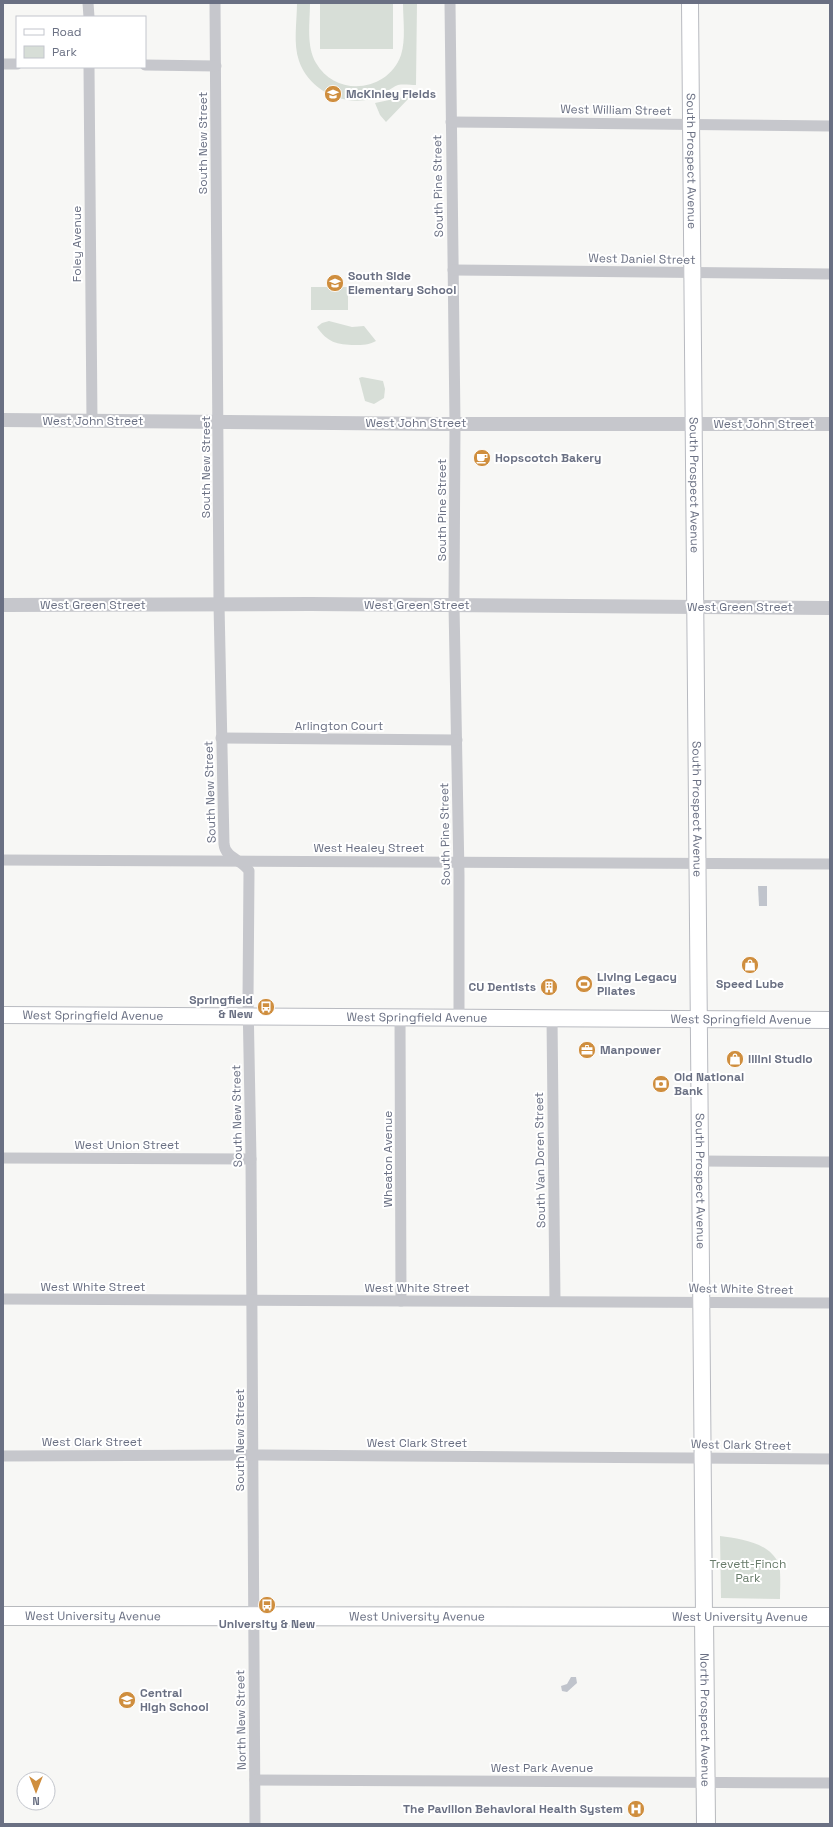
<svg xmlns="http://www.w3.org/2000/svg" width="833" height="1827" font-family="'Space Grotesk',sans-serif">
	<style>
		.green { fill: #d7ded7 }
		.water { fill: #c0c4cc }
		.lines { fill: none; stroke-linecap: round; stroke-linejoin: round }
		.secondary-casing { stroke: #b8bac0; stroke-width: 18 }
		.primary-casing { stroke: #b7b9bd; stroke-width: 20 }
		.minor { stroke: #c6c7cc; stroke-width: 11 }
		.tertiary { stroke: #c6c7cc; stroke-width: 14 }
		.secondary { stroke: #fff; stroke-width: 16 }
		.primary { stroke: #fff; stroke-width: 18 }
		.labels { text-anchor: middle; stroke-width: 4; stroke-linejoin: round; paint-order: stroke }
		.poi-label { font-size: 12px; font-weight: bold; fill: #6a7083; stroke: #fff; text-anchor: start }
		.street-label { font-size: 12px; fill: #6a7083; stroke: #fff }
		.park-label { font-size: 12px; fill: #687b6a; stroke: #fff }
	</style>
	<rect width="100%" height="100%" fill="#f7f7f5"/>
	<g class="green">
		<path d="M 297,3 L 310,3 C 310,22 306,46 316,63 C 336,98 388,92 401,55 C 406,40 403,19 403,3 L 417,3 L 416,85 C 411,85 403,84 398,85 C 392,87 381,97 371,99 C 342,106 309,90 299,61 C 293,44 297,21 297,3 Z"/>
		<rect x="320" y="3" width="73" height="46"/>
		<path d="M 412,91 L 415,96 L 409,98 L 386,122 L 380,115 L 375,103 L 408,96 L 407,94 Z"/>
		<rect x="311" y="287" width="37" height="23"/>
		<path d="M 329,321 L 352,327 L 364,326 L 376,341 C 369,345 363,345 355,345 C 337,345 327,342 317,327 L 322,323 Z"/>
		<path d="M 362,377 L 383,381 L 385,389 L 384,398 L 374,404 L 365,401 L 359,378 Z"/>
		<path d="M 720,1536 C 741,1539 769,1542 779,1564 C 781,1572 780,1590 780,1599 L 721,1598 Z"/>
	</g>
	<g class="water">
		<path d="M 758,886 L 767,886 L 767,906 L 759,906 Z"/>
		<path d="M 571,1677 L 576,1677 L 577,1683 L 567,1692 L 562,1691 L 561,1686 L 567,1684 Z"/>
	</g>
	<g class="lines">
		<defs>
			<g id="secondary">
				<path id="s1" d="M 690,3 L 704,1616"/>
				<path id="s2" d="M 3,1015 L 830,1020"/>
			</g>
			<g id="primary">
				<path id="s3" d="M 3,1616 L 830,1617"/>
				<path id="s4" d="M 704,1616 L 706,1824"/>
			</g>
		</defs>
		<use href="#secondary" class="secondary-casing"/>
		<use href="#primary" class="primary-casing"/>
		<g class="minor">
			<path d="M 88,3 L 89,17"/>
			<path d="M 215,3 L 219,604 L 224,844 C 225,858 243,860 249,871 L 248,1000 L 251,1159 L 255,1824"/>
			<path d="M 450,3 L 455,424 L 454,605 L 459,875 L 459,1017"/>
			<path d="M 3,64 L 17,64"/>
			<path d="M 145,65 L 216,66"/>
			<path d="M 89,67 L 92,421"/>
			<path d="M 451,122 L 830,126"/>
			<path d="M 453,270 L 830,274"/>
			<path d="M 221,738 L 457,740"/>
			<path d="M 3,860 L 830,864"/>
			<path d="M 400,1017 L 401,1301"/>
			<path d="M 552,1018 L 555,1301"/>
			<path d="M 3,1158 L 251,1159"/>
			<path d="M 701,1161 L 830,1162"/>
			<path d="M 3,1299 L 830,1303"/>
			<path d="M 3,1456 L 262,1455 L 830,1459"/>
			<path d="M 255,1780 L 830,1783"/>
		</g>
		<g class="tertiary">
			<path d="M 3,420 L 440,424 L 830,424"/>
			<path d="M 3,605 L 310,604 L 830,608"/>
		</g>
		<use href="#secondary" class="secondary"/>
		<use href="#primary" class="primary"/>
	</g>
	<defs>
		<symbol id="school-disc" viewBox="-11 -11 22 22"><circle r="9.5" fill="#cf8e3e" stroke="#fff"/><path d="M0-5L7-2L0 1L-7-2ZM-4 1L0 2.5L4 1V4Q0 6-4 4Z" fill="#fff"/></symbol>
		<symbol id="cafe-disc" viewBox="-11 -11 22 22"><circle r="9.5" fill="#cf8e3e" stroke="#fff"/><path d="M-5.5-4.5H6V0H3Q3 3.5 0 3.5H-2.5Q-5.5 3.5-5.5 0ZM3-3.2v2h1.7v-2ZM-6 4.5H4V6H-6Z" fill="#fff"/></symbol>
		<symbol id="shop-disc" viewBox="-11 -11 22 22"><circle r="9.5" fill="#cf8e3e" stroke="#fff"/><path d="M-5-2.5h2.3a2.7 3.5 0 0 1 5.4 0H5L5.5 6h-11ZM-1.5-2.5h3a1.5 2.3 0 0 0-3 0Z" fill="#fff"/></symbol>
		<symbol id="stadium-disc" viewBox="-11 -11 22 22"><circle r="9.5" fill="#cf8e3e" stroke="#fff"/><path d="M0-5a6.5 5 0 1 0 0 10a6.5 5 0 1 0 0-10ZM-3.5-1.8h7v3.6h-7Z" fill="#fff"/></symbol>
		<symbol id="building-disc" viewBox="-11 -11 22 22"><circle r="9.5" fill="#cf8e3e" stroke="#fff"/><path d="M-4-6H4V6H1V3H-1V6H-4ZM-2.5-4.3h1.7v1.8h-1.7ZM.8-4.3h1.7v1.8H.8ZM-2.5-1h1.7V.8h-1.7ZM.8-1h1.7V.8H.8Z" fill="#fff"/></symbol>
		<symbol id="bus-disc" viewBox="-11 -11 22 22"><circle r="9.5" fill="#cf8e3e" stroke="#fff"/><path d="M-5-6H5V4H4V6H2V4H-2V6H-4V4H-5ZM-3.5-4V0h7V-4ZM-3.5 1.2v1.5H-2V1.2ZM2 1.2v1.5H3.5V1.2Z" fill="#fff"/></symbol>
		<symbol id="office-disc" viewBox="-11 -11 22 22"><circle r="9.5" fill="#cf8e3e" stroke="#fff"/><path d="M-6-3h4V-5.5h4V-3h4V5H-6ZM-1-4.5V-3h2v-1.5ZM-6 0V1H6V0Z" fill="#fff"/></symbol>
		<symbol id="bank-disc" viewBox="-11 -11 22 22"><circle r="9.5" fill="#cf8e3e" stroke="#fff"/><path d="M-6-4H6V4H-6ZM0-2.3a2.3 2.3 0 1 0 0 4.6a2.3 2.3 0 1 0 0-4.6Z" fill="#fff"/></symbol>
		<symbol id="hospital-disc" viewBox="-11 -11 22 22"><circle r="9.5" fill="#cf8e3e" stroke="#fff"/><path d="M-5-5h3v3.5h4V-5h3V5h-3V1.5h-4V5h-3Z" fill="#fff"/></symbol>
	</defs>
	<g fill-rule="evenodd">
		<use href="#school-disc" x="323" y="84" width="20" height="20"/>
		<use href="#school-disc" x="325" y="273" width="20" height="20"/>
		<use href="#cafe-disc" x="472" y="448" width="20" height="20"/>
		<use href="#shop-disc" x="740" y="955" width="20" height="20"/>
		<use href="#stadium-disc" x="574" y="974" width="20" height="20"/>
		<use href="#building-disc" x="539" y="977" width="20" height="20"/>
		<use href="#bus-disc" x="256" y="997" width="20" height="20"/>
		<use href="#office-disc" x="577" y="1040" width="20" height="20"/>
		<use href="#shop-disc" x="725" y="1049" width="20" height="20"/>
		<use href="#bank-disc" x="651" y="1074" width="20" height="20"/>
		<use href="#bus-disc" x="257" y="1595" width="20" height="20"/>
		<use href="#school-disc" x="117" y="1690" width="20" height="20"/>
		<use href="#hospital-disc" x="626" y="1799" width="20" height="20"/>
	</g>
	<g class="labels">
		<g class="poi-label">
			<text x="346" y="98">McKinley Fields</text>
			<text x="348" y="280">South Side<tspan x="348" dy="14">Elementary School</tspan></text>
			<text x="495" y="462">Hopscotch Bakery</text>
			<text x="597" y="981">Living Legacy<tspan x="597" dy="14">Pilates</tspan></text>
			<text x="750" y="988" text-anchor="middle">Speed Lube</text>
			<text x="536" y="991" text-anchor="end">CU Dentists</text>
			<text x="253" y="1004" text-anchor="end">Springfield<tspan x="253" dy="14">&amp; New</tspan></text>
			<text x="600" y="1054">Manpower</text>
			<text x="748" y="1063">Illini Studio</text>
			<text x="674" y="1081">Old National<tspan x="674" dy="14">Bank</tspan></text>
			<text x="267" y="1628" text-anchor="middle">University &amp; New</text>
			<text x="140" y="1697">Central<tspan x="140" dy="14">High School</tspan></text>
			<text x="623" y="1813" text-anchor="end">The Pavilion Behavioral Health System</text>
		</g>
		<g class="street-label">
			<text transform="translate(616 110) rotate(1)" y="4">West William Street</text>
			<text transform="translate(203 143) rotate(-90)" y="4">South New Street</text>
			<text dy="4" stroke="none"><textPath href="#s1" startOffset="158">South Prospect Avenue</textPath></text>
			<text transform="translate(438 186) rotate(-91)" y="4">South Pine Street</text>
			<text transform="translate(77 244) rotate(-90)" y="4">Foley Avenue</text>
			<text transform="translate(642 259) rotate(1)" y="4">West Daniel Street</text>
			<text x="93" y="425">West John Street</text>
			<text x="416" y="427">West John Street</text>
			<text x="764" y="428">West John Street</text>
			<text transform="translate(206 467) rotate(-90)" y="4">South New Street</text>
			<text dy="4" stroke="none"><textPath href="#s1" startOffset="482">South Prospect Avenue</textPath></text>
			<text transform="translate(442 510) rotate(-90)" y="4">South Pine Street</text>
			<text x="93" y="609">West Green Street</text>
			<text x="417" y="609">West Green Street</text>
			<text x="740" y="611">West Green Street</text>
			<text x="339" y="730">Arlington Court</text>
			<text transform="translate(210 792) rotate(-92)" y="4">South New Street</text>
			<text dy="4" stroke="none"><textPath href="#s1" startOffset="806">South Prospect Avenue</textPath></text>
			<text transform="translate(445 834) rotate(-91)" y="4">South Pine Street</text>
			<text x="369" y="852">West Healey Street</text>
			<text dy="4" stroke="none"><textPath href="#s2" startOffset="90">West Springfield Avenue</textPath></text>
			<text dy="4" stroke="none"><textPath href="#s2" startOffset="414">West Springfield Avenue</textPath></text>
			<text dy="4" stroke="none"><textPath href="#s2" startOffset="738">West Springfield Avenue</textPath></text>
			<text transform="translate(237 1116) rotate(-91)" y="4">South New Street</text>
			<text x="127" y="1149">West Union Street</text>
			<text transform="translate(388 1159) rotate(-90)" y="4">Wheaton Avenue</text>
			<text transform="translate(540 1160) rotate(-91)" y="4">South Van Doren Street</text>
			<text dy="4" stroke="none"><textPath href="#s1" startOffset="1178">South Prospect Avenue</textPath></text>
			<text x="93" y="1291">West White Street</text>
			<text x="417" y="1292">West White Street</text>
			<text transform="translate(741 1289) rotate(1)" y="4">West White Street</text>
			<text transform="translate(240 1440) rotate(-90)" y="4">South New Street</text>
			<text x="92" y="1446">West Clark Street</text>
			<text x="417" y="1447">West Clark Street</text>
			<text transform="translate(741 1445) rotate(1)" y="4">West Clark Street</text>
			<text dy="4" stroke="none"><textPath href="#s3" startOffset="90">West University Avenue</textPath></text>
			<text dy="4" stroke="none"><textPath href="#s3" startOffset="414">West University Avenue</textPath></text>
			<text dy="4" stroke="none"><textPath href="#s3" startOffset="737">West University Avenue</textPath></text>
			<text transform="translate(241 1720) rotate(-91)" y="4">North New Street</text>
			<text dy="4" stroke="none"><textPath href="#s4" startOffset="104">North Prospect Avenue</textPath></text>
			<text x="542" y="1772">West Park Avenue</text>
		</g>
		<g class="park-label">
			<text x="748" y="1568">Trevett-Finch<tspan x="748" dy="14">Park</tspan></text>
		</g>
	</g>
	<rect width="833" height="1827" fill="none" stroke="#6a7083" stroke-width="8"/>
	<rect x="16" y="16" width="130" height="52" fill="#ffffff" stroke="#c3c6cd"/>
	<rect x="24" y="29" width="20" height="6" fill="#ffffff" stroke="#c3c6cd"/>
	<text x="52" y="36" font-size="12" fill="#6a7083">Road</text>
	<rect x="24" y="46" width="20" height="12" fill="#d7ded7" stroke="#c3c6cd"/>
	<text x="52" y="56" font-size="12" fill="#6a7083">Park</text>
	<g transform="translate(36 1791) rotate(180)"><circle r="19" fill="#ffffff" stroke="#c3c6cd"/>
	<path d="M0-3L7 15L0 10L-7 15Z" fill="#cf8e3e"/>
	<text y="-6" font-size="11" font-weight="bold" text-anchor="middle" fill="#6a7083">N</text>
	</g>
</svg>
